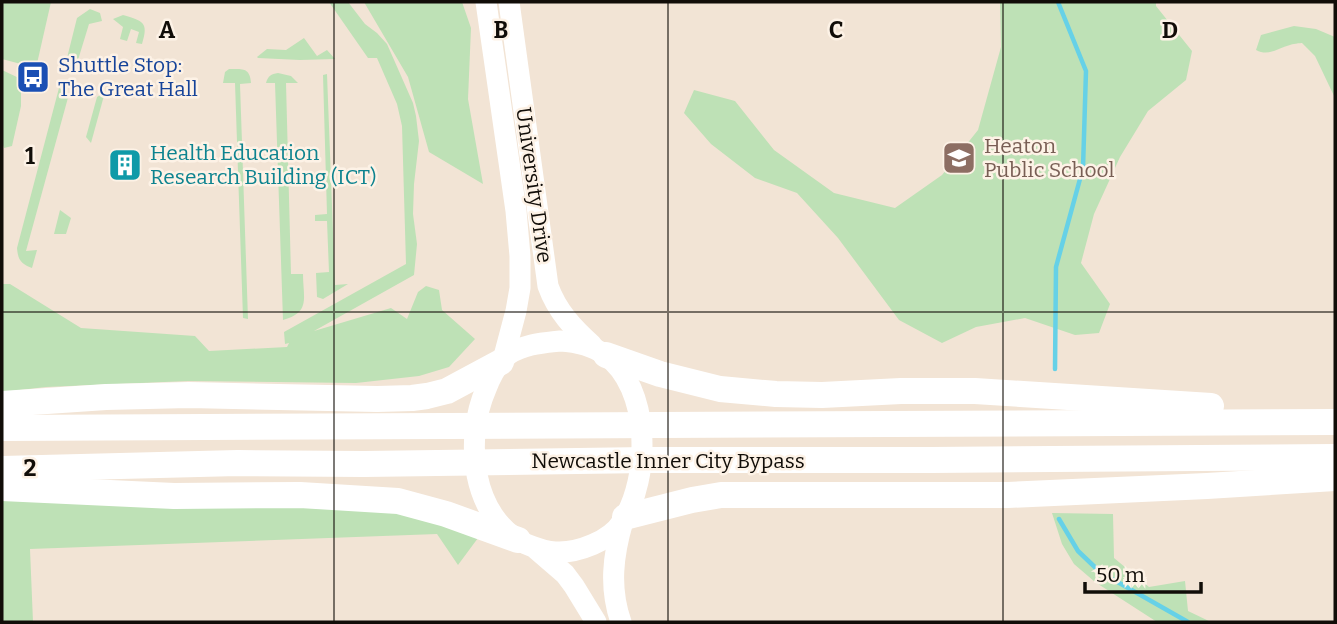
<svg xmlns="http://www.w3.org/2000/svg" width="1337" height="624" font-family="Bitter,serif">
	<style>
		.green { fill: #bee1b6 }
		.lines { fill: none; stroke-linecap: round; stroke-linejoin: round }
		.stream { stroke: #66d1e7; stroke-width: 4.5 }
		.secondary { stroke: #fff; stroke-width: 21 }
		.highway { stroke: #fff; stroke-width: 26 }
		.grid { fill: none; stroke: #110d08; stroke-width: 2; stroke-opacity: 0.55 }
		.labels { text-anchor: middle; stroke-width: 5; stroke-linejoin: round; paint-order: stroke }
		.transit-label { font-size: 21px; fill: #164399; stroke: #fdf2e6; text-anchor: start }
		.education-label { font-size: 21px; fill: #785e54; stroke: #fdf2e6; text-anchor: start }
		.culture-label { font-size: 21px; fill: #0d838f; stroke: #fdf2e6; text-anchor: start }
		.street-label { font-size: 21px; fill: #110d08; stroke: #fdf2e6 }
		.grid-label { font-size: 23px; text-anchor: middle; font-weight: bold; fill: #110d08; stroke: #fdf2e6; stroke-width: 5; stroke-linejoin: round; paint-order: stroke }
	</style>
	<rect width="100%" height="100%" fill="#f2e4d5"/>
	<g class="green">
		<path d="M 2,2 L 51,2 L 36,68 L 2,59 Z"/>
		<path d="M 329,2 L 348,2 L 365,24 L 377,33 L 387,44 L 413,103 L 416,116 L 419,141 L 414,184 L 413,214 L 417,244 L 414,275 L 314,331 L 391,308 L 407,319 L 418,292 L 426,286 L 439,290 L 442,310 L 475,339 L 449,367 L 419,376 L 356,383 L 188,381 L 46,387 L 2,392 L 2,284 L 10,284 L 81,328 L 195,336 L 209,351 L 287,347 L 289,343 L 285,344 L 284,332 L 406,264 L 402,126 L 397,104 L 377,58 L 368,58 Z"/>
		<path d="M 364,2 L 462,2 L 471,28 L 468,99 L 483,184 L 429,152 L 408,77 Z"/>
		<path d="M 1000,2 L 1156,2 L 1156,6 L 1192,51 L 1186,80 L 1148,111 L 1120,157 L 1094,214 L 1081,263 L 1110,304 L 1099,333 L 1075,335 L 1025,318 L 976,327 L 942,343 L 899,320 L 838,238 L 797,193 L 755,178 L 711,144 L 684,113 L 694,90 L 735,101 L 774,150 L 834,193 L 895,208 L 942,175 L 978,130 L 1001,47 Z"/>
		<path d="M 90,9 L 100,13 L 102,21 L 89,24 L 78,60 L 65,66 L 77,18 Z"/>
		<path d="M 123,15 C 143,21 149,22 142,44 L 136,43 L 139,32 L 131,29 L 127,41 L 120,39 L 123,27 L 113,19 Z"/>
		<path d="M 1294,26 L 1316,29 L 1335,37 L 1335,98 L 1315,56 L 1302,43 C 1301,43 1291,44 1290,45 C 1277,48 1269,57 1256,50 L 1261,35 Z"/>
		<path d="M 304,38 L 317,56 L 327,50 L 335,59 L 300,60 L 258,58 L 257,57 L 267,49 L 286,50 Z"/>
		<path d="M 229,69 C 242,69 250,67 251,83 L 240,84 L 248,319 L 243,318 L 235,83 L 223,83 L 225,72 Z"/>
		<path d="M 2,70 L 21,79 L 21,106 L 12,146 L 4,148 L 2,142 Z"/>
		<path d="M 278,73 L 291,76 L 298,83 L 286,83 L 291,274 L 303,274 C 303,298 311,312 283,320 L 275,83 L 266,83 C 268,76 271,74 278,73 Z"/>
		<path d="M 327,74 L 335,285 L 348,284 L 323,299 L 317,297 L 316,273 L 329,272 L 327,221 L 315,221 L 315,215 L 327,214 L 323,75 Z"/>
		<path d="M 59,88 L 69,94 L 26,251 L 37,250 L 32,268 C 21,264 18,260 17,248 Z"/>
		<path d="M 105,92 L 91,143 L 86,137 L 97,97 Z"/>
		<path d="M 60,210 L 71,218 L 66,234 L 54,234 Z"/>
		<path d="M 2,500 L 368,506 L 426,516 L 478,538 L 458,565 L 437,534 L 30,549 L 33,622 L 2,622 Z"/>
		<path d="M 1052,513 L 1113,514 L 1114,558 L 1149,587 L 1185,581 L 1188,611 L 1211,622 L 1157,622 L 1095,582 L 1074,564 L 1062,544 Z"/>
	</g>
	<g class="lines">
		<g class="stream">
			<path d="M 1055,369 L 1056,267 L 1083,168 L 1086,71 L 1058,2"/>
			<path d="M 1059,519 L 1078,551 L 1100,572 L 1188,622"/>
		</g>
		<g class="secondary">
			<path d="M 486,2 L 516,211 L 520,256 L 520,288 L 516,311 L 503,360"/>
			<path d="M 509,2 L 548,286 C 557,311 573,328 592,345"/>
			<path d="M 560,341 C 576,342 592,345 605,355 C 651,387 651,478 622,522 C 610,541 578,553 556,552 C 546,552 536,548 526,544 C 471,518 464,439 486,389 C 491,376 497,363 509,354 C 525,344 542,343 560,341 Z"/>
			<path d="M 536,549 L 565,574 L 574,586 L 596,622"/>
			<path d="M 621,622 C 609,588 613,555 623,521"/>
		</g>
		<g class="highway">
			<path d="M 606,355 L 660,374 L 720,389 L 776,394 L 822,395 L 901,391 L 975,391 L 1211,406"/>
			<path d="M 2,404 L 106,397 L 189,395 L 377,399 L 412,398 L 427,396 L 447,391 L 501,362"/>
			<path d="M 2,428 L 1335,422"/>
			<path d="M 2,469 L 238,463 L 364,464 L 647,460 L 931,460 L 1335,457"/>
			<path d="M 2,488 L 174,496 L 300,495 L 398,501 L 446,514 L 518,540"/>
			<path d="M 625,517 L 692,500 L 721,495 L 1008,495 L 1207,486 L 1335,478"/>
		</g>
	</g>
	<path class="grid" d="M 334,2 L 334,622M 668,2 L 668,622M 1003,2 L 1003,622M 2,312 L 1335,312"/>
	<defs>
		<symbol id="bus-square" viewBox="-11 -11 22 22"><rect x="-9" y="-9" width="18" height="18" rx="4" fill="#1a4fb4" stroke="#fdf2e6"/><path d="M-5-6H5V4H4V6H2V4H-2V6H-4V4H-5ZM-3.5-4V0h7V-4ZM-3.5 1.2v1.5H-2V1.2ZM2 1.2v1.5H3.5V1.2Z" fill="#fff"/></symbol>
		<symbol id="school-square" viewBox="-11 -11 22 22"><rect x="-9" y="-9" width="18" height="18" rx="4" fill="#8d6e63" stroke="#fdf2e6"/><path d="M0-5L7-2L0 1L-7-2ZM-4 1L0 2.5L4 1V4Q0 6-4 4Z" fill="#fff"/></symbol>
		<symbol id="building-square" viewBox="-11 -11 22 22"><rect x="-9" y="-9" width="18" height="18" rx="4" fill="#0f9aa8" stroke="#fdf2e6"/><path d="M-4-6H4V6H1V3H-1V6H-4ZM-2.5-4.3h1.7v1.8h-1.7ZM.8-4.3h1.7v1.8H.8ZM-2.5-1h1.7V.8h-1.7ZM.8-1h1.7V.8H.8Z" fill="#fff"/></symbol>
	</defs>
	<g fill-rule="evenodd">
		<use href="#bus-square" x="14" y="58" width="38" height="38"/>
		<use href="#school-square" x="940" y="139" width="38" height="38"/>
		<use href="#building-square" x="106" y="146" width="38" height="38"/>
	</g>
	<g class="labels">
		<g class="transit-label">
			<text x="58" y="72">Shuttle Stop:<tspan x="58" dy="24">The Great Hall</tspan></text>
		</g>
		<g class="education-label">
			<text x="984" y="153">Heaton<tspan x="984" dy="24">Public School</tspan></text>
		</g>
		<g class="culture-label">
			<text x="150" y="160">Health Education<tspan x="150" dy="24">Research Building (ICT)</tspan></text>
		</g>
		<g class="street-label">
			<text transform="translate(534 185) rotate(82)" y="7">University Drive</text>
			<text x="668" y="468">Newcastle Inner City Bypass</text>
		</g>
	</g>
	<g class="grid-label">
		<text x="167" y="38">A</text>
		<text x="501" y="38">B</text>
		<text x="836" y="38">C</text>
		<text x="1170" y="38">D</text>
		<text x="30" y="164">1</text>
		<text x="30" y="476">2</text>
	</g>
	<rect width="1337" height="624" fill="none" stroke="#110d08" stroke-width="7"/>
	<path d="M1085 582v10h116v-10" fill="none" stroke="#110d08" stroke-width="3.5"/>
	<text x="1096" y="582" font-size="21" fill="#110d08" stroke="#fdf2e6" stroke-width="5" paint-order="stroke">50 m</text>
</svg>
